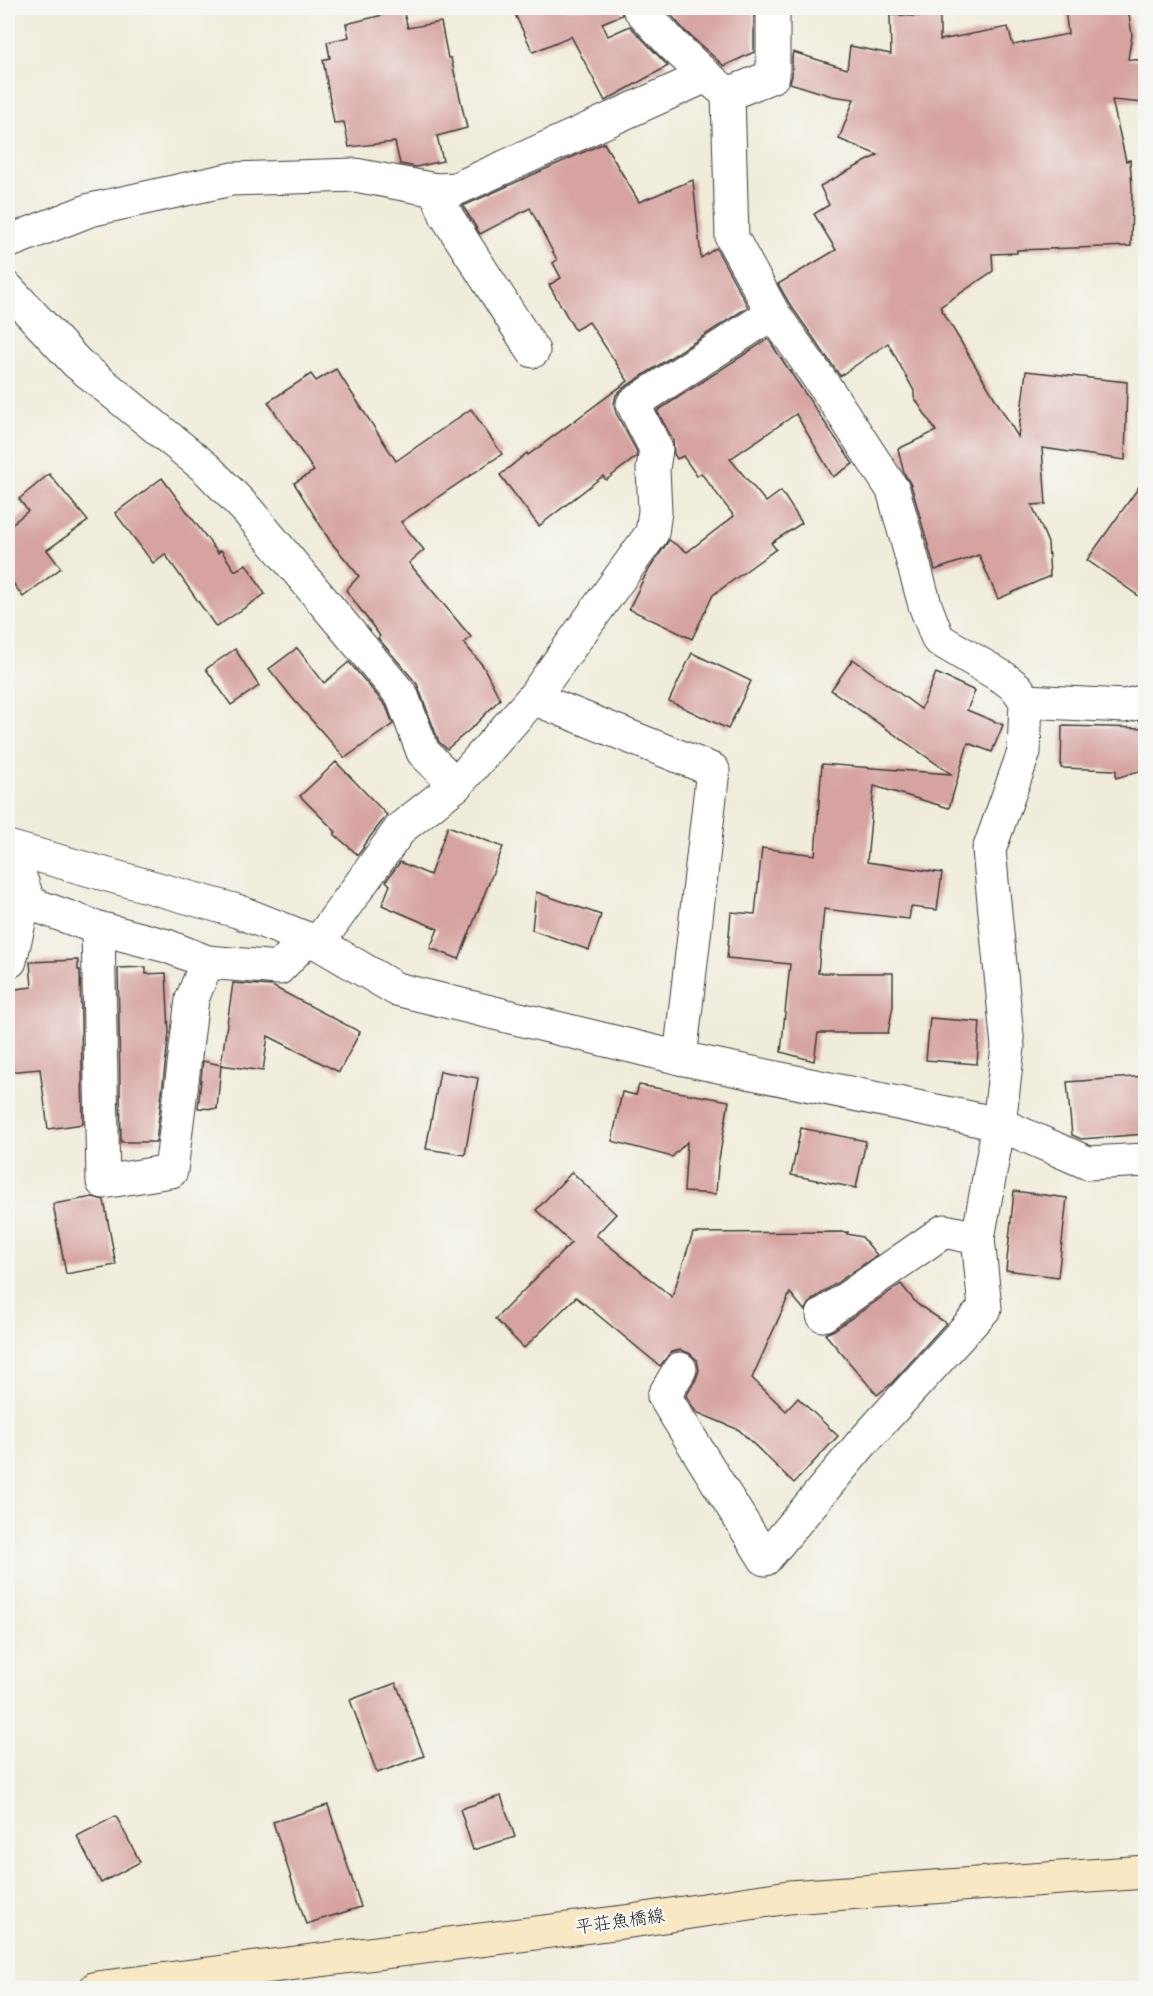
<svg xmlns="http://www.w3.org/2000/svg" width="1153" height="1996" font-family="'Shantell Sans','Klee One',sans-serif">
	<style>
		.building { fill: #d6a3a0 }
		.lines { fill: none; stroke-linecap: round; stroke-linejoin: round }
		.street-casing { stroke: #3c3b38; stroke-width: 35 }
		.secondary-casing { stroke: #3c3b38; stroke-width: 35 }
		.street { stroke: #fff; stroke-width: 33 }
		.secondary { stroke: #f8e8c3; stroke-width: 33 }
		.labels { text-anchor: middle; stroke-width: 5; stroke-linejoin: round; paint-order: stroke }
		.street-label { font-size: 18px; fill: #1c1c1c; stroke: #f6f6f2 }
	</style>
	<rect width="100%" height="100%" fill="#f6f6f2"/>
	<filter id="ink" filterUnits="userSpaceOnUse"><feTurbulence type="fractalNoise" baseFrequency=".0167" numOctaves="2"/><feDisplacementMap in="SourceGraphic" scale="12" xChannelSelector="R" yChannelSelector="G"/><feConvolveMatrix kernelMatrix="1 2 1 2 8 2 1 2 1" color-interpolation-filters="sRGB"/></filter>
	<filter id="wash" filterUnits="userSpaceOnUse"><feTurbulence type="fractalNoise" baseFrequency=".008" numOctaves="4" result="noise"/><feDisplacementMap in="SourceGraphic" scale="24" xChannelSelector="R" yChannelSelector="G"/><feGaussianBlur stdDeviation="1.35" result="paint"/><feColorMatrix in="noise" values="0 0 0 0 0 0 0 0 0 0 0 0 0 0 0 0 0 1.4 0 .05"/><feComposite in="paint" operator="in"/></filter>
	<g filter="url(#wash)">
		<rect width="100%" height="100%" fill="#f0ecda"/>
		<g id="blocks">
			<g class="building">
				<path d="M 512,8 L 621,8 L 622,15 L 602,23 L 608,36 L 630,26 L 668,66 L 605,101 L 571,36 L 533,52 Z"/>
				<path d="M 669,8 L 754,8 L 754,52 L 724,66 L 685,31 L 666,9 Z"/>
				<path d="M 1065,8 L 1128,8 L 1132,35 L 1128,59 L 1146,61 L 1144,103 L 1112,100 L 1126,161 L 1130,160 L 1132,188 L 1131,246 L 1017,250 L 1017,253 L 992,254 L 993,271 L 940,307 L 1018,437 L 1026,371 L 1127,382 L 1125,460 L 1042,448 L 1046,504 L 1032,505 L 1048,543 L 1050,576 L 998,599 L 979,555 L 935,570 L 911,485 L 904,473 L 898,449 L 936,431 L 914,397 L 914,391 L 888,343 L 840,376 L 789,303 L 778,284 L 836,250 L 814,214 L 829,205 L 820,186 L 878,155 L 839,139 L 854,99 L 832,96 L 790,83 L 792,76 L 792,57 L 793,52 L 847,69 L 850,46 L 891,54 L 890,15 L 940,17 L 940,40 L 1008,27 L 1013,45 L 1068,34 Z"/>
				<path d="M 403,10 L 408,28 L 441,22 L 448,58 L 451,58 L 467,128 L 437,136 L 443,161 L 416,167 L 400,164 L 395,142 L 349,147 L 344,122 L 334,123 L 323,60 L 330,58 L 327,42 L 349,37 L 346,24 Z"/>
				<path d="M 604,143 L 639,202 L 693,180 L 701,258 L 716,248 L 748,307 L 622,389 L 616,395 L 614,404 L 616,413 L 637,452 L 636,457 L 606,480 L 603,476 L 539,526 L 500,475 L 527,453 L 528,455 L 628,381 L 589,322 L 575,330 L 549,285 L 561,278 L 553,263 L 557,260 L 530,208 L 480,234 L 463,206 Z"/>
				<path d="M 768,339 L 853,464 L 833,477 L 796,414 L 730,459 L 766,502 L 781,491 L 802,523 L 771,543 L 776,549 L 713,595 L 692,639 L 629,609 L 646,574 L 669,540 L 687,552 L 734,516 L 701,473 L 697,476 L 683,456 L 677,459 L 674,454 L 673,440 L 657,411 Z"/>
				<path d="M 336,369 L 396,461 L 471,409 L 502,454 L 401,522 L 424,550 L 409,563 L 471,637 L 464,643 L 483,666 L 500,699 L 474,726 L 447,749 L 439,742 L 417,684 L 378,638 L 380,636 L 346,590 L 359,576 L 330,541 L 294,483 L 314,471 L 268,402 L 311,374 L 316,381 Z"/>
				<path d="M 49,474 L 88,521 L 47,550 L 61,568 L 23,597 L 8,576 L 8,527 L 28,511 L 19,499 Z"/>
				<path d="M 1146,477 L 1146,601 L 1087,560 Z"/>
				<path d="M 162,478 L 218,553 L 221,550 L 235,571 L 246,564 L 265,594 L 216,627 L 165,554 L 153,563 L 115,513 Z"/>
				<path d="M 297,648 L 324,683 L 349,662 L 386,706 L 393,724 L 345,758 L 294,700 L 269,669 Z"/>
				<path d="M 235,649 L 259,686 L 231,705 L 206,669 Z"/>
				<path d="M 692,653 L 751,681 L 728,729 L 669,701 Z"/>
				<path d="M 853,659 L 921,709 L 936,673 L 975,691 L 967,710 L 1003,725 L 992,752 L 968,743 L 949,808 L 874,786 L 867,862 L 942,873 L 937,910 L 911,907 L 909,919 L 824,909 L 818,973 L 893,973 L 893,1006 L 888,1033 L 818,1033 L 814,1061 L 781,1052 L 790,964 L 727,958 L 731,912 L 755,914 L 762,848 L 815,855 L 822,764 L 951,774 L 831,690 Z"/>
				<path d="M 1062,726 L 1146,728 L 1146,769 L 1116,778 L 1116,770 L 1061,768 Z"/>
				<path d="M 336,762 L 387,815 L 363,846 L 364,847 L 358,855 L 334,834 L 336,832 L 300,796 Z"/>
				<path d="M 448,826 L 503,847 L 459,959 L 430,948 L 438,929 L 382,905 L 390,885 L 386,881 L 400,862 L 430,875 Z"/>
				<path d="M 536,892 L 601,915 L 589,950 L 532,930 Z"/>
				<path d="M 78,960 L 78,970 L 80,970 L 83,1124 L 48,1129 L 40,1069 L 8,1072 L 8,990 L 32,987 L 30,962 Z"/>
				<path d="M 146,967 L 146,974 L 166,973 L 169,1032 L 156,1142 L 121,1142 L 118,968 Z"/>
				<path d="M 233,983 L 272,986 L 360,1032 L 339,1072 L 268,1036 L 263,1071 L 221,1065 Z"/>
				<path d="M 930,1018 L 980,1022 L 977,1064 L 926,1060 Z"/>
				<path d="M 203,1061 L 221,1065 L 217,1109 L 198,1108 Z"/>
				<path d="M 440,1071 L 478,1078 L 465,1155 L 426,1149 Z"/>
				<path d="M 1146,1076 L 1146,1134 L 1081,1139 L 1072,1135 L 1067,1082 Z"/>
				<path d="M 639,1085 L 729,1101 L 718,1165 L 716,1194 L 684,1192 L 687,1142 L 672,1157 L 612,1141 L 622,1092 L 636,1095 Z"/>
				<path d="M 801,1128 L 866,1141 L 856,1188 L 791,1175 Z"/>
				<path d="M 572,1172 L 616,1214 L 596,1235 L 672,1297 L 693,1233 L 848,1232 L 847,1234 L 862,1237 L 877,1255 L 812,1300 L 805,1311 L 790,1293 L 752,1378 L 786,1411 L 798,1398 L 838,1436 L 794,1483 L 739,1430 L 696,1412 L 686,1396 L 696,1379 L 699,1370 L 697,1360 L 689,1353 L 680,1350 L 671,1352 L 660,1366 L 576,1297 L 524,1348 L 495,1319 L 571,1243 L 536,1210 Z"/>
				<path d="M 1014,1191 L 1067,1198 L 1058,1277 L 1006,1270 Z"/>
				<path d="M 93,1197 L 104,1200 L 116,1265 L 66,1274 L 53,1204 Z"/>
				<path d="M 901,1284 L 917,1304 L 946,1323 L 891,1384 L 877,1395 L 825,1334 L 834,1330 Z"/>
				<path d="M 396,1683 L 424,1756 L 377,1773 L 350,1700 Z"/>
				<path d="M 501,1796 L 515,1837 L 473,1850 L 460,1809 Z"/>
				<path d="M 328,1805 L 361,1907 L 306,1924 L 273,1822 Z"/>
				<path d="M 116,1816 L 140,1862 L 101,1883 L 77,1836 Z"/>
			</g>
		</g>
	</g>
	<g filter="url(#ink)">
		<use href="#blocks" fill-opacity="0" stroke="#3c3b38" stroke-width="1.5"/>
		<g class="lines">
			<defs>
				<g id="street">
					<path d="M 639,8 L 672,44 L 706,76"/>
					<path d="M 436,190 L 446,215 L 533,351"/>
					<path d="M 8,242 L 90,210 L 232,179 L 355,175 L 436,190 L 456,189 L 706,76 L 728,94"/>
					<path d="M 8,289 L 77,363 L 206,468 L 247,510 L 402,696 L 423,752 L 456,785"/>
					<path d="M 533,698 L 713,770 L 680,1058"/>
					<path d="M 1026,701 L 1124,706 L 1146,701"/>
					<path d="M 8,847 L 237,911 L 318,943 L 396,989 L 680,1058 L 999,1124 L 1088,1163 L 1146,1160"/>
					<path d="M 29,903 L 98,928 L 167,946 L 207,962 L 279,968 L 306,940"/>
					<path d="M 98,928 L 103,1182 L 171,1171 L 192,999 L 207,962"/>
					<path d="M 318,943 L 401,828 L 456,785 L 533,698 L 652,533 L 655,511 L 653,469 L 656,449 L 633,404 L 773,313"/>
					<path d="M 8,962 L 10,961 L 22,910 L 29,903 L 10,848"/>
					<path d="M 823,1315 L 944,1231 L 978,1238"/>
					<path d="M 680,1369 L 664,1396 L 765,1559 L 861,1444 L 985,1308 L 978,1238 L 999,1124 L 1008,1047 L 989,850 L 1024,752 L 1026,701 L 1017,688 L 1004,678 L 938,639 L 925,605 L 893,490 L 832,397 L 773,313 L 732,238 L 728,94 L 773,76 L 773,8"/>
				</g>
				<path id="secondary" d="M 96,1988 L 631,1921 L 789,1897 L 1146,1872"/>
			</defs>
			<use href="#street" class="street-casing"/>
			<use href="#secondary" class="secondary-casing"/>
			<use href="#street" class="street"/>
			<use href="#secondary" class="secondary"/>
		</g>
	</g>
	<g class="labels">
		<g class="street-label">
			<text transform="translate(620 1921) rotate(-8)" y="6">平荘魚橋線</text>
		</g>
	</g>
	<rect width="1153" height="1996" fill="none" stroke="#f6f6f2" stroke-width="30"/>
</svg>
